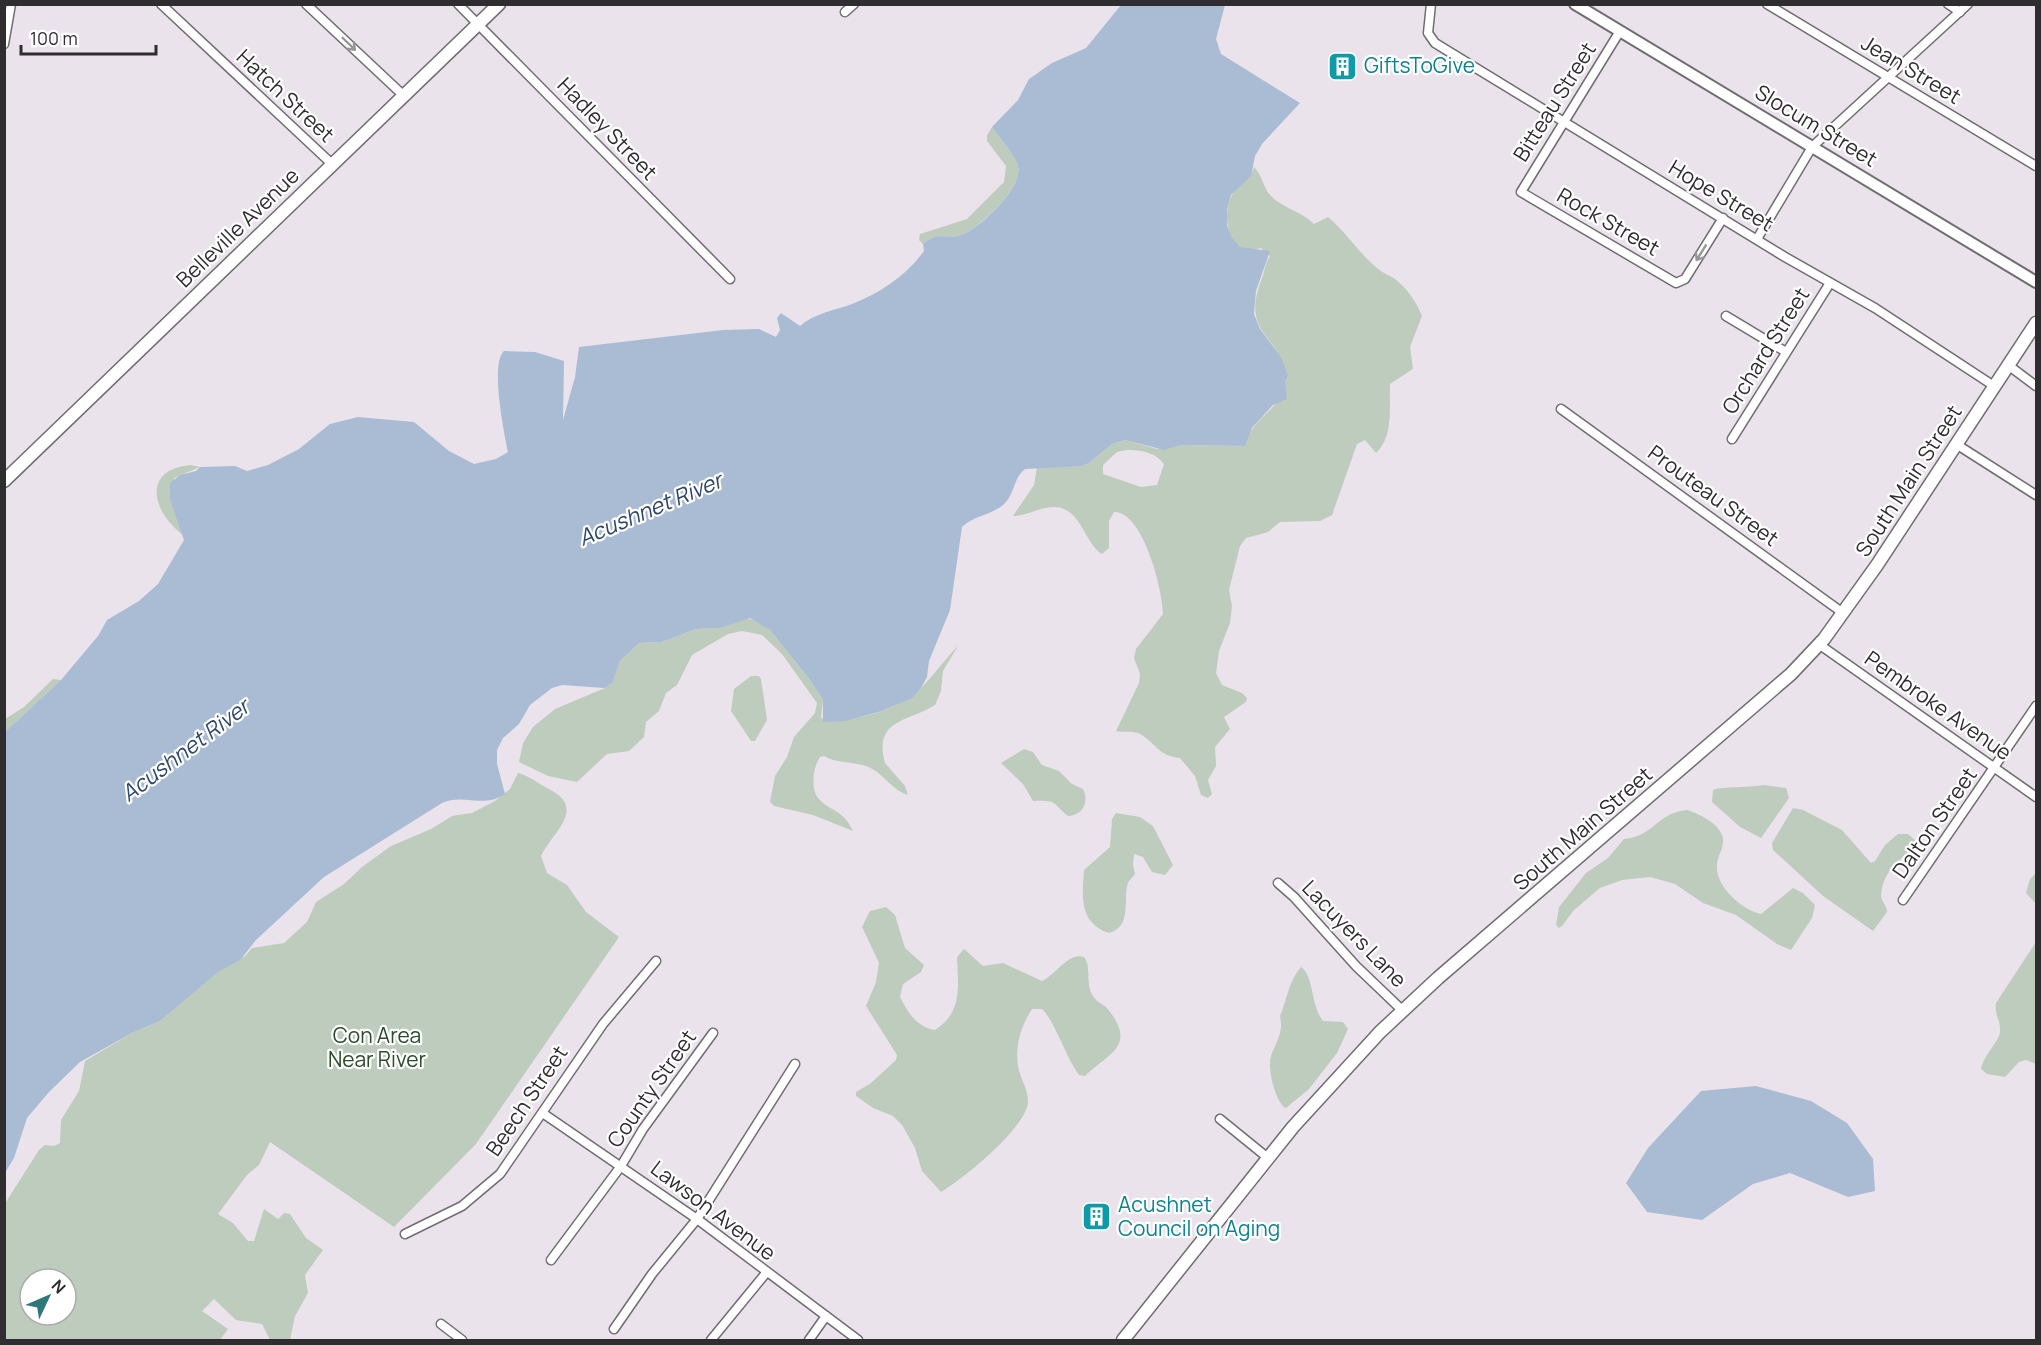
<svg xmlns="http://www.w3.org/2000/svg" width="2041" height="1345" font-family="Manrope,sans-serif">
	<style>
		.green { fill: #beccbd; fill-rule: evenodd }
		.water { fill: #aabbd4 }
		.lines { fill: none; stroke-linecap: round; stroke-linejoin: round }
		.minor-casing { stroke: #716b72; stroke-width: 11 }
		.tertiary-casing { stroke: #716b72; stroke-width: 14 }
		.secondary-casing { stroke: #716b72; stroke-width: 15 }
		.minor { stroke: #fff; stroke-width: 8 }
		.tertiary { stroke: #fff; stroke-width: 10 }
		.secondary { stroke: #fff; stroke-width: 12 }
		.oneway { stroke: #989698 }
		.labels { text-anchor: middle; stroke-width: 4.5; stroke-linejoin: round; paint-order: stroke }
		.culture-label { font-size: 21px; fill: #0d838f; stroke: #fff; text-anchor: start }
		.street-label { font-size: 21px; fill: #302d30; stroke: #fff }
		.park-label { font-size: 21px; fill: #2b4d2a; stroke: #fff }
		.water-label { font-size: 22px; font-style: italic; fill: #2d466b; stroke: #fff }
	</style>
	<rect width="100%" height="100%" fill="#ebe3ec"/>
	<g class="green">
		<path d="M 992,127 C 1000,139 1014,153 1018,166 C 1023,188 983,223 966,233 C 951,242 938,230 923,244 L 919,240 L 920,234 L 967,219 L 1004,182 L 1006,166 L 987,141 L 987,135 Z"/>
		<path d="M 1254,167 C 1263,176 1263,188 1271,196 C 1284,209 1301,211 1314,224 L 1328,217 C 1346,232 1358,252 1376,267 C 1381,272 1389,275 1395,279 C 1407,288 1417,303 1422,316 L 1410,347 L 1413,369 L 1390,384 C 1389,407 1394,436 1376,453 L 1365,440 L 1357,444 L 1332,515 L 1320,521 L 1280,522 L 1268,532 L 1246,538 L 1240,546 L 1229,590 L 1232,606 L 1230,623 L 1219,651 L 1216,673 L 1222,685 L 1242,693 L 1247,698 L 1246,702 L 1224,717 L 1230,729 L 1215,747 L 1216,766 L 1208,780 L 1212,794 L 1208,798 L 1201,795 L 1195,776 L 1180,758 C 1158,756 1156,743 1140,734 C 1133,730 1123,733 1116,731 L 1139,683 L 1140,674 L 1134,658 L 1136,649 L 1163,614 C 1163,591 1143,511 1114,512 L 1109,521 L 1109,548 L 1102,554 C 1084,543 1081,507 1054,507 C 1039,507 1027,516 1013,516 L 1034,485 L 1037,467 L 1082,466 L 1089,463 L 1112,444 L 1125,440 L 1157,449 L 1180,445 L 1245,446 C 1250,418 1284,409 1285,381 C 1286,334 1238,339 1262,278 C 1265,270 1265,263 1270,256 L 1261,248 C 1257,249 1251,250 1247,250 C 1226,246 1223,212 1231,197 C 1237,185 1250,181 1254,167 ZM 1126,450 C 1141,450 1155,452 1164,464 L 1157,485 L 1141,487 L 1103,474 L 1103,465 L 1117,452 Z"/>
		<path d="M 191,465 L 200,467 L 174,478 L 183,535 C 151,511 142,469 191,465 Z"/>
		<path d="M 745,618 L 759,621 L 770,630 L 810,680 L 823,700 L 821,718 C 852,724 899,710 921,688 C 934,675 945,659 958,646 L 943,671 L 941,691 L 935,705 C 908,722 873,719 885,763 L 905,786 L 908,795 C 891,790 883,772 866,766 C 851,761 838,764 824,756 L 820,757 C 813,767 810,789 819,799 C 831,812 843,809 853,831 L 813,815 L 774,806 L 770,802 L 775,776 L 787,757 L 794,737 L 815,713 L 817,703 L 782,654 L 762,635 L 742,631 L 728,634 L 692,655 L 677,685 L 666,693 L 659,711 L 646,722 L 644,737 L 629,751 L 607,754 L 577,782 L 548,776 L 519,762 L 523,743 L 533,727 L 555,709 L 605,688 L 613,682 L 620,661 L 639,643 L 662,642 L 696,629 L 720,628 Z"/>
		<path d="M 751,676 L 759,676 L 761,679 L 767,720 L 755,741 L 751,741 L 731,711 L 734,689 Z"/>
		<path d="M 53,679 L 61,680 L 5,732 L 5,719 L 24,707 Z"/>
		<path d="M 1024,749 L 1033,752 L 1042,765 L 1059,771 L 1072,784 L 1083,789 C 1089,801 1084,815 1068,816 C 1052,804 1060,800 1033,801 L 1023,784 L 1001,763 Z"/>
		<path d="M 518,773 C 530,776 537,783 547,788 C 588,808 554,830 541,856 L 547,873 L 567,885 L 586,912 L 619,937 L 476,1144 L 394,1227 L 270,1142 L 259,1165 L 247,1175 L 218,1214 L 233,1223 L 248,1241 L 254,1241 L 264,1209 L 278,1219 L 284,1213 L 290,1214 L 306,1238 L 323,1250 L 305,1275 L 308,1293 L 295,1316 L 290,1340 L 270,1340 L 262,1324 L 236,1320 L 214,1299 L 202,1311 L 228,1329 L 220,1340 L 5,1340 L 4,1205 L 39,1150 L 45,1145 L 54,1146 L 60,1143 L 61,1120 L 79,1091 L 85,1061 L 132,1033 L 160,1021 L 221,968 L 245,956 L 252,948 L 284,943 L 307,922 L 316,902 L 344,884 L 362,867 L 391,846 L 431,829 L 452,816 L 472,813 L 495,801 L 510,789 ZM 30,1279 L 66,1279 L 66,1315 L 30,1315 Z"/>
		<path d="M 1764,785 L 1786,788 L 1789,798 L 1761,838 L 1740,827 L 1712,802 L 1713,790 C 1717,787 1754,787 1764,785 Z"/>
		<path d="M 1793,808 L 1803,810 L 1842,830 L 1871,863 L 1875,861 L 1885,845 L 1898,834 L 1908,834 L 1915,840 C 1912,857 1884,862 1881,895 C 1881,901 1887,905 1887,912 L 1873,931 L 1823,896 L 1773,850 L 1772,843 Z"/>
		<path d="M 1687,810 C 1700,814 1725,826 1723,842 C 1723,850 1717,857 1717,865 C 1715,886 1742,910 1761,914 L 1793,888 L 1803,893 L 1815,905 L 1812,918 L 1791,950 L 1777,944 L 1736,915 L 1703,903 L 1675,884 L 1650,877 L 1622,880 L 1600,888 L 1574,910 L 1562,926 L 1559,928 L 1556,925 L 1559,907 L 1586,873 L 1608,858 L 1624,839 C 1655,836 1656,813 1687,810 Z"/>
		<path d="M 1116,813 L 1140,817 L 1153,826 L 1173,865 L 1165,875 L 1152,872 L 1143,857 L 1134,854 L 1133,865 L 1135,874 C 1132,878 1128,881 1127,886 C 1124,902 1131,927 1109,933 C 1079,923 1082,897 1084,870 L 1110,847 L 1112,819 Z"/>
		<path d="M 2036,873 L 2036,904 L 2026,893 L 2030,879 Z"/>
		<path d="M 886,907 L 895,915 L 905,948 L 924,965 L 921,972 L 903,984 L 900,997 C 908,1013 917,1027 935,1030 C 963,1012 958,986 957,957 L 964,949 L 983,966 L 1003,963 L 1042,981 C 1057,974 1068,952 1084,957 C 1092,967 1085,984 1093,996 C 1096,1002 1103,1004 1107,1008 C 1138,1046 1109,1053 1085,1076 L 1079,1075 C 1065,1056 1056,1023 1042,1009 L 1032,1009 C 1021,1026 1015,1045 1018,1066 C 1020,1078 1028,1089 1028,1101 C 1028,1127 962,1180 941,1192 L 922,1171 L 915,1148 L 902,1125 L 893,1116 L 873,1108 L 856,1096 L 856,1092 L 871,1083 L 896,1060 L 897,1055 L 866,1006 L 876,982 L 879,963 L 862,927 L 870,911 Z"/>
		<path d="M 2036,942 L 2036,1064 L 2026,1060 L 2019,1062 L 2005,1077 L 1987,1074 L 1981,1069 C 1984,1054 2000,1041 2000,1031 C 2001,1021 1994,1014 1996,1003 Z"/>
		<path d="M 1301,967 C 1314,975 1310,1004 1323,1021 L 1343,1022 L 1348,1029 L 1337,1053 L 1309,1089 L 1286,1108 C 1275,1103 1267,1067 1271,1056 C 1276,1042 1284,1032 1280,1016 C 1287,1000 1288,982 1301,967 Z"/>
	</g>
	<g class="water">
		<path d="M 1121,5 L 1225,5 L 1216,39 L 1221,54 L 1300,103 L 1262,144 L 1255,156 L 1251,176 L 1231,195 L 1227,209 L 1227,226 L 1232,238 L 1240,247 L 1270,251 L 1256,291 L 1254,314 L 1260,329 L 1281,357 L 1288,376 L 1285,381 L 1287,399 L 1273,405 L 1252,428 L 1245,446 L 1180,445 L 1164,450 L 1125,440 L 1112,444 L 1089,463 L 1082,466 L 1025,469 C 1013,478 1015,495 1003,505 C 991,515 973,516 962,527 L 950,610 L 929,661 L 927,677 L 921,688 L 912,698 L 882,711 L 845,721 L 823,722 L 823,700 L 810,680 L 770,630 L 750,618 L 720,628 L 696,629 L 662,642 L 639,643 L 620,661 L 613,682 L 605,688 L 562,685 L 552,688 L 530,705 L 519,724 L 503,738 L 497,750 L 497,764 L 505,794 C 484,809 464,793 442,803 L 324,877 L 256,940 L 241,959 L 218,972 L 160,1021 L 132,1033 L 80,1062 L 49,1092 L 27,1118 L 14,1158 L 5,1173 L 5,732 L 61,680 L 98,636 L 107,620 L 139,601 L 158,584 L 184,540 L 170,500 L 170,483 L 180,475 L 196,471 L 200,467 L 235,466 L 247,471 L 268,465 L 299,449 L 330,424 L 358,417 L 414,422 L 449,451 L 474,464 L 496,459 L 508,452 C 504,433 490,363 504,351 L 535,352 L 564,361 L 563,420 L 575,377 L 579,347 L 723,330 L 759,329 L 776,337 L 780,330 L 777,318 L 781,313 L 800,326 C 815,313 833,311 852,304 C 880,293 906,276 924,251 L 923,244 C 939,229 950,242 966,233 C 983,224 1023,188 1018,166 C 1014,153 1000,139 992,127 L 1018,100 L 1029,79 L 1052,63 L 1086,48 Z"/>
		<path d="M 1756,1086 L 1811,1101 L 1847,1123 L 1873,1159 L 1875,1191 L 1848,1197 L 1790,1173 L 1753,1184 L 1702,1220 L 1647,1212 L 1626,1183 L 1648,1148 L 1701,1091 Z"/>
	</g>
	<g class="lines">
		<defs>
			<g id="minor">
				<path d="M 161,4 L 332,164"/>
				<path d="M 306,4 L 404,96"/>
				<path d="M 458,4 L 730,279"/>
				<path d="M 1431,4 L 1428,33 L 1435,43 L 1785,257 L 1875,308 L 1994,386"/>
				<path d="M 1767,4 L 2036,166"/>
				<path d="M 1948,4 L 1960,12"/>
				<path d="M 845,12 L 854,4"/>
				<path d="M 1620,31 L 1521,192 L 1676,283 L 1685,279 L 1723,218"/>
				<path d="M 4,44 L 11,4"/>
				<path d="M 1757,239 L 1812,147 L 1968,4"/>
				<path d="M 1726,316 L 1786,352"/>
				<path d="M 2008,365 L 2036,386"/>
				<path d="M 1561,409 L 1843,613"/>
				<path d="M 1732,439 L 1830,283"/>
				<path d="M 1956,444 L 2036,495"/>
				<path d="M 1820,645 L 2036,797"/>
				<path d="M 1278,883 L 1294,897 L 1356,966 L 1402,1010"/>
				<path d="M 1903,900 L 2036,706"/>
				<path d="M 544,1114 L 697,1219 L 858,1340"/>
				<path d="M 1220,1119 L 1268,1158"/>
				<path d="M 405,1234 L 462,1206 L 500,1174 L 603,1024 L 656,961"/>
				<path d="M 551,1260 L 621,1166 L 643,1129 L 713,1033"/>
				<path d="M 441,1324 L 462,1340"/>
				<path d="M 614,1329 L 652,1274 L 697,1219 L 795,1064"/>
				<path d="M 711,1340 L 766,1273"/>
				<path d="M 809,1340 L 826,1316"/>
			</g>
			<path id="tertiary" d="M 1575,4 L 2036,282"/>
			<g id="secondary">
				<path d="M 4,481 L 499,4"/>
				<path d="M 1123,1340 L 1293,1127 L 1380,1032 L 1438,978 L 1791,674 L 1824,639 L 1877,565 L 2036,323"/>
			</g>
		</defs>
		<use href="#minor" class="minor-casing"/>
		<use href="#tertiary" class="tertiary-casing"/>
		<use href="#secondary" class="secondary-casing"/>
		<use href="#minor" class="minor"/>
		<use href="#tertiary" class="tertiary"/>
		<use href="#secondary" class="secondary"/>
	</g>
	<defs><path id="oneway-shaft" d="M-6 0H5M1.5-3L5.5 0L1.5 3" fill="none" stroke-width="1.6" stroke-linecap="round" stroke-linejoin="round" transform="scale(1.5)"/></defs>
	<g class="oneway">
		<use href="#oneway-shaft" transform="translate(349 44) rotate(44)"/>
		<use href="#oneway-shaft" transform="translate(1701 253) rotate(122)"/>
	</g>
	<defs>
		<symbol id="building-square" viewBox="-11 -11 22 22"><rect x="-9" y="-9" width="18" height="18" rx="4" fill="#0f9aa8" stroke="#fff"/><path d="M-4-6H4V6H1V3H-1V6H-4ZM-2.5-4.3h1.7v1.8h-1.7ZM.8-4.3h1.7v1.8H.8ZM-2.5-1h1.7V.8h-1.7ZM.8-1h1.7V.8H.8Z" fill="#fff"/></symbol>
	</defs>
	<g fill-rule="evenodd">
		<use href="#building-square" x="1326" y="50" width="33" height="33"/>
		<use href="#building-square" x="1080" y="1200" width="33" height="33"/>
	</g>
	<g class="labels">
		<g class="culture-label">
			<text x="1364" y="73">GiftsToGive</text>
			<text x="1118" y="1212">Acushnet<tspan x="1118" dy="24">Council on Aging</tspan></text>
		</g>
		<g class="street-label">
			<text transform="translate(1911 70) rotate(31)" y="7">Jean Street</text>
			<text transform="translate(285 96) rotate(43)" y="7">Hatch Street</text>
			<text transform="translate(1555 102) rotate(-58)" y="7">Bitteau Street</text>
			<text transform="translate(1816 126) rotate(31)" y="7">Slocum Street</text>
			<text transform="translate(607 129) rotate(46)" y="7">Hadley Street</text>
			<text transform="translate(1721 196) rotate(31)" y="7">Hope Street</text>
			<text transform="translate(1608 222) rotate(30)" y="7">Rock Street</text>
			<text transform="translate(238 228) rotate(-44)" y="7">Belleville Avenue</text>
			<text transform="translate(1766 351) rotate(-58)" y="7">Orchard Street</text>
			<text transform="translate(1909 481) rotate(-57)" y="7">South Main Street</text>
			<text transform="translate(1713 496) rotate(36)" y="7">Prouteau Street</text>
			<text transform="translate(1938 706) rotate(35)" y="7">Pembroke Avenue</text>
			<text transform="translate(1935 823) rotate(-55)" y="7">Dalton Street</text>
			<text transform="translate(1583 829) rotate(-41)" y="7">South Main Street</text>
			<text transform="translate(1354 934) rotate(46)" y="7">Lacuyers Lane</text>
			<text transform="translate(652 1089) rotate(-55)" y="7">County Street</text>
			<text transform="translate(527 1101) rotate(-56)" y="7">Beech Street</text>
			<text transform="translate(713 1211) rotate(37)" y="7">Lawson Avenue</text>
		</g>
		<g class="park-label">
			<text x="377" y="1043">Con Area<tspan x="377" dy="24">Near River</tspan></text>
		</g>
		<g class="water-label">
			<text transform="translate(650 509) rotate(-23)" y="8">Acushnet River</text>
			<text transform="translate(185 750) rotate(-37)" y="8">Acushnet River</text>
		</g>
	</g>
	<rect width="2041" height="1345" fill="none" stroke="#302d30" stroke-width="12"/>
	<g transform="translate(48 1297) rotate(46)"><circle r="28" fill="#ffffff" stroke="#acabac" stroke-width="1.5"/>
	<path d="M0-4.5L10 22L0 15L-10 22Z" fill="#2f7879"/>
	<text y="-9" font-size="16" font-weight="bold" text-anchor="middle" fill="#302d30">N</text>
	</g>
	<path d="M21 45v9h135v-9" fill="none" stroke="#302d30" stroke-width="3"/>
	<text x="30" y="45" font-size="18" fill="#302d30" stroke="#ffffff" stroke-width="4.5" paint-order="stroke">100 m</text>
</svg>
